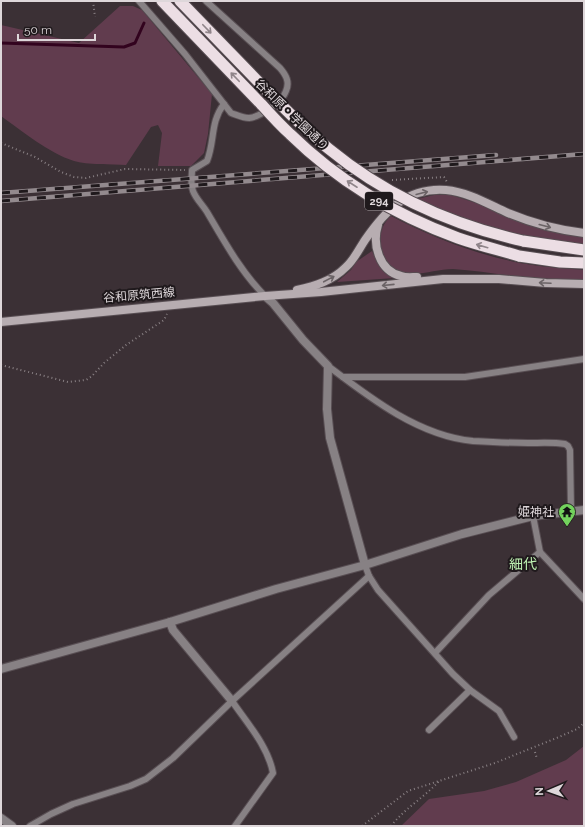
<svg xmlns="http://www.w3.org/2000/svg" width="585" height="827" font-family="Raleway,'Noto Sans JP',sans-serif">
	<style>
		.green { fill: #613c4e }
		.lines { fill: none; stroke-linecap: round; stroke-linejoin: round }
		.stream { stroke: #32031e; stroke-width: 3 }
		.service-casing { stroke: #584e53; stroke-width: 8 }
		.minor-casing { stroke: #584e53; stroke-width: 10 }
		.secondary-casing { stroke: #584e53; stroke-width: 10 }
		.trunk-casing { stroke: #584e53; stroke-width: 13 }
		.path { stroke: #898084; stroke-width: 2; stroke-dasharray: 1 3; stroke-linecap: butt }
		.service { stroke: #878184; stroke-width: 6 }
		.minor { stroke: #878184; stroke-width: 8 }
		.secondary { stroke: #b7adb1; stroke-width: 8 }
		.trunk { stroke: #ecdee4; stroke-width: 11 }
		.rail-casing { stroke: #938a8e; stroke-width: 4.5 }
		.rail { stroke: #1f191c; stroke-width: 3; stroke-dasharray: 9; stroke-linecap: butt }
		.trunk-bridge-casing { stroke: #584e53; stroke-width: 13; stroke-linecap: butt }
		.trunk-bridge { stroke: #ecdee4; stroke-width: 11 }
		.oneway { stroke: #90858a }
		.oneway2 { stroke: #6b6366 }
		.labels { text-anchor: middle; stroke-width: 4; stroke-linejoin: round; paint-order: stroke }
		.shield { fill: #1f191c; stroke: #a59ea1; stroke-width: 1 }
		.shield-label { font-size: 11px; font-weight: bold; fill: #ded7da }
		.street-label { font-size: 12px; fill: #ded7da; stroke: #1f191c }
		.poi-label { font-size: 12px; fill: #ded7da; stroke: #1f191c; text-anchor: end }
		.quarter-label { font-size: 14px; fill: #bdf0b1; stroke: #1f191c }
	</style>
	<rect width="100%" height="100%" fill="#3b3035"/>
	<g class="green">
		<path d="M 120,6 L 133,6 L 142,10 L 212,94 L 208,134 L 204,153 L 191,166 L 158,166 L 162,133 L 158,125 L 151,127 L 126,165 C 112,164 87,165 74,161 C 49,153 22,131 1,116 L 1,25 L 79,43 Z"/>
		<path d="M 434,195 L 451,195 L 584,237 L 584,245 C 572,244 559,244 547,241 C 502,232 459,218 417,199 Z"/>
		<path d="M 391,216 C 431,237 475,254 520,263 C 541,267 563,268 584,270 L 584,279 C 561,280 537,279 514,276 C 494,274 473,270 453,269 C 437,269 421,276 405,273 C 379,268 372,232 391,216 Z"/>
		<path d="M 372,251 C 378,263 383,271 395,278 L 337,282 L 351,270 L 356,262 Z"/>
		<path d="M 584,746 L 584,826 L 401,826 L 429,799 L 484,791 L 516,782 L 566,760 Z"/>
	</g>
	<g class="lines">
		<path class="stream" d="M 1,43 L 124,47 L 135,43 L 144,23"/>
		<defs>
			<g id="service">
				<path d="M 139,1 L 185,54 L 231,113 C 237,115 243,118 249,118 C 260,117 283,101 286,91 C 290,82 286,75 280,68 L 206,1"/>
				<path d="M 224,104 C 210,122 215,141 207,161 L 192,170 C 192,177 190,184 193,191 C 196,199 202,204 207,212 C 224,241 241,272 265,296"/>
				<path d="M 328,366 C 370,398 419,436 473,441 C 491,442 510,443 528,443 C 540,443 553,442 565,444 L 568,446 L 570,450 L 571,511"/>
				<path d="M 343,377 L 465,377 L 584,359"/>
				<path d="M 533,516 L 540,552 L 584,599"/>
				<path d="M 365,565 L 369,576 L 378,590 L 453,674 L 470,690 L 499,711 L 514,737"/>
				<path d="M 435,653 L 489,595 L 540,552"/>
				<path d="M 232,701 C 247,723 268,746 273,773 L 235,826"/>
				<path d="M 429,730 L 470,690"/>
				<path d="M 30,826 L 51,814 L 73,804 L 130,786 L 146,779 L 173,758 L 232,701 L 369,576"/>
			</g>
			<g id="minor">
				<path d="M 265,296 L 273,303 L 303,340 L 328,366 L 327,409 L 330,438 L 365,565"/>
				<path d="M 170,622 L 173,630 L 232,701"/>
				<path d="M 1,669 L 170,622 L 276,589 L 365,565 L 462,534 L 533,516 L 584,510"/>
				<path d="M 1,818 L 12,826"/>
			</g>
			<g id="secondary">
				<path d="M 378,225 C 372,244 379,271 401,276 C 406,278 412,277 417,277"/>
				<path d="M 297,290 C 315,286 332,281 346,267 C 354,260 359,249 365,240 C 385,211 407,187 446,190 C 468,192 488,204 508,213 C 532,223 558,230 584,233"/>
				<path d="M 1,322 L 265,296 L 321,292 L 443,279 L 499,279 L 546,283 L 584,284"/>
			</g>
			<g id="trunk">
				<path d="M 162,1 L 262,105"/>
				<path d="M 180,1 L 273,97"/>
				<path d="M 523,241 L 584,250"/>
				<path d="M 519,256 L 560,262 L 584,263"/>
			</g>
		</defs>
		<use href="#service" class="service-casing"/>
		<use href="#minor" class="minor-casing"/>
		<use href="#secondary" class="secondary-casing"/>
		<use href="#trunk" class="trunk-casing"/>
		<g class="path">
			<path d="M 93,1 L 95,17"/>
			<path d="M 1,143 L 35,157 L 61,172 L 74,177 L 86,178 L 125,169 L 185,170"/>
			<path d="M 392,180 L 444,177 L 447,182"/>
			<path d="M 1,365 L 68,382 L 86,380 L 92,376 L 104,363 L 126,345 L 164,320 L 167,314"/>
			<path d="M 535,752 L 537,759"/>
			<path d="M 362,826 L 408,791 L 495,763 L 559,737 L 577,729 L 584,723"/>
			<path d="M 391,826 C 405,808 425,797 440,780"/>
		</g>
		<use href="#service" class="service"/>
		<use href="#minor" class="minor"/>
		<use href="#secondary" class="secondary"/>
		<use href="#trunk" class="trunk"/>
		<defs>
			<g id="rail">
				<path d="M 1,193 L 496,155"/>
				<path d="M 1,201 L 584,154"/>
			</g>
		</defs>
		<use href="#rail" class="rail-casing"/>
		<use href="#rail" class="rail"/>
		<defs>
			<g id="trunk-bridge">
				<path d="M 273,97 C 291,115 309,133 329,149 C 385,195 452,225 523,241"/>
				<path d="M 262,105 C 271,115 280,125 290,134 C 337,180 395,215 458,238 C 478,245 499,250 519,256"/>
			</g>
		</defs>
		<use href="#trunk-bridge" class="trunk-bridge-casing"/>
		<use href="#trunk-bridge" class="trunk-bridge"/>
	</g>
	<defs><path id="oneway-shaft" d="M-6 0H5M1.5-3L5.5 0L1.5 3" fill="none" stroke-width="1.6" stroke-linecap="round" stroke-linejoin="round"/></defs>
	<g class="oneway">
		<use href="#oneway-shaft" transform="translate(207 29) rotate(46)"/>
		<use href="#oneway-shaft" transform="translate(235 77) rotate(-134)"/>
		<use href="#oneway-shaft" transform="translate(352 184) rotate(-147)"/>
		<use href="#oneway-shaft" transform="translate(482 246) rotate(-164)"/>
	</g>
	<g class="oneway2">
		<use href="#oneway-shaft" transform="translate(422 193) rotate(-14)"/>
		<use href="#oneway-shaft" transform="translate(545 226) rotate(15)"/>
		<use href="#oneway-shaft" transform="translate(329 279) rotate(-28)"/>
		<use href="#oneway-shaft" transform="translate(545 283) rotate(-177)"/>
		<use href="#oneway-shaft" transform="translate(388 285) rotate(174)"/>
	</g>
	<defs>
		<symbol id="temple-pin" viewBox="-11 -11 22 30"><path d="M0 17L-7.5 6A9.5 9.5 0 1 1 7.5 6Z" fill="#73d25d" stroke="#1f191c"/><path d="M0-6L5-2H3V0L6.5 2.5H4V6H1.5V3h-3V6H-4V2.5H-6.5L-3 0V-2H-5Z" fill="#111"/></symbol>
	</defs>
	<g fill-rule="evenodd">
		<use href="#temple-pin" x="557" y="502" width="20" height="27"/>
	</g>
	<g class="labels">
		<rect class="shield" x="365" y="192" width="28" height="18" rx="3"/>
		<g class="shield-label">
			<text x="379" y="205">294</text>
		</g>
		<g class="street-label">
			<text transform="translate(292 115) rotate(44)" y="4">谷和原・学園通り</text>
			<text transform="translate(139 295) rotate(-5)" y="4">谷和原筑西線</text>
		</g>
		<g class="poi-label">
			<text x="554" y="516">姫神社</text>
		</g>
		<g class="quarter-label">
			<text x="523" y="569">細代</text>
		</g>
	</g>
	<rect width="585" height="827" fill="none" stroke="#ded7da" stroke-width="4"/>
	<g transform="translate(549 791) rotate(268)" stroke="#1f191c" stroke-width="3" paint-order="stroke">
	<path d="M0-3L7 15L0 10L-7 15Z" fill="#ded7da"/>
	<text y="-6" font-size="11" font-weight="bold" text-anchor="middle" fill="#ded7da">N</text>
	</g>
	<path d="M18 34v6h77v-6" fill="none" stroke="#ded7da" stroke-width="2"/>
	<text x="24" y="34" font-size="12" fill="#ded7da" stroke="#1f191c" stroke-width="3" paint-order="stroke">50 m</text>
</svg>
